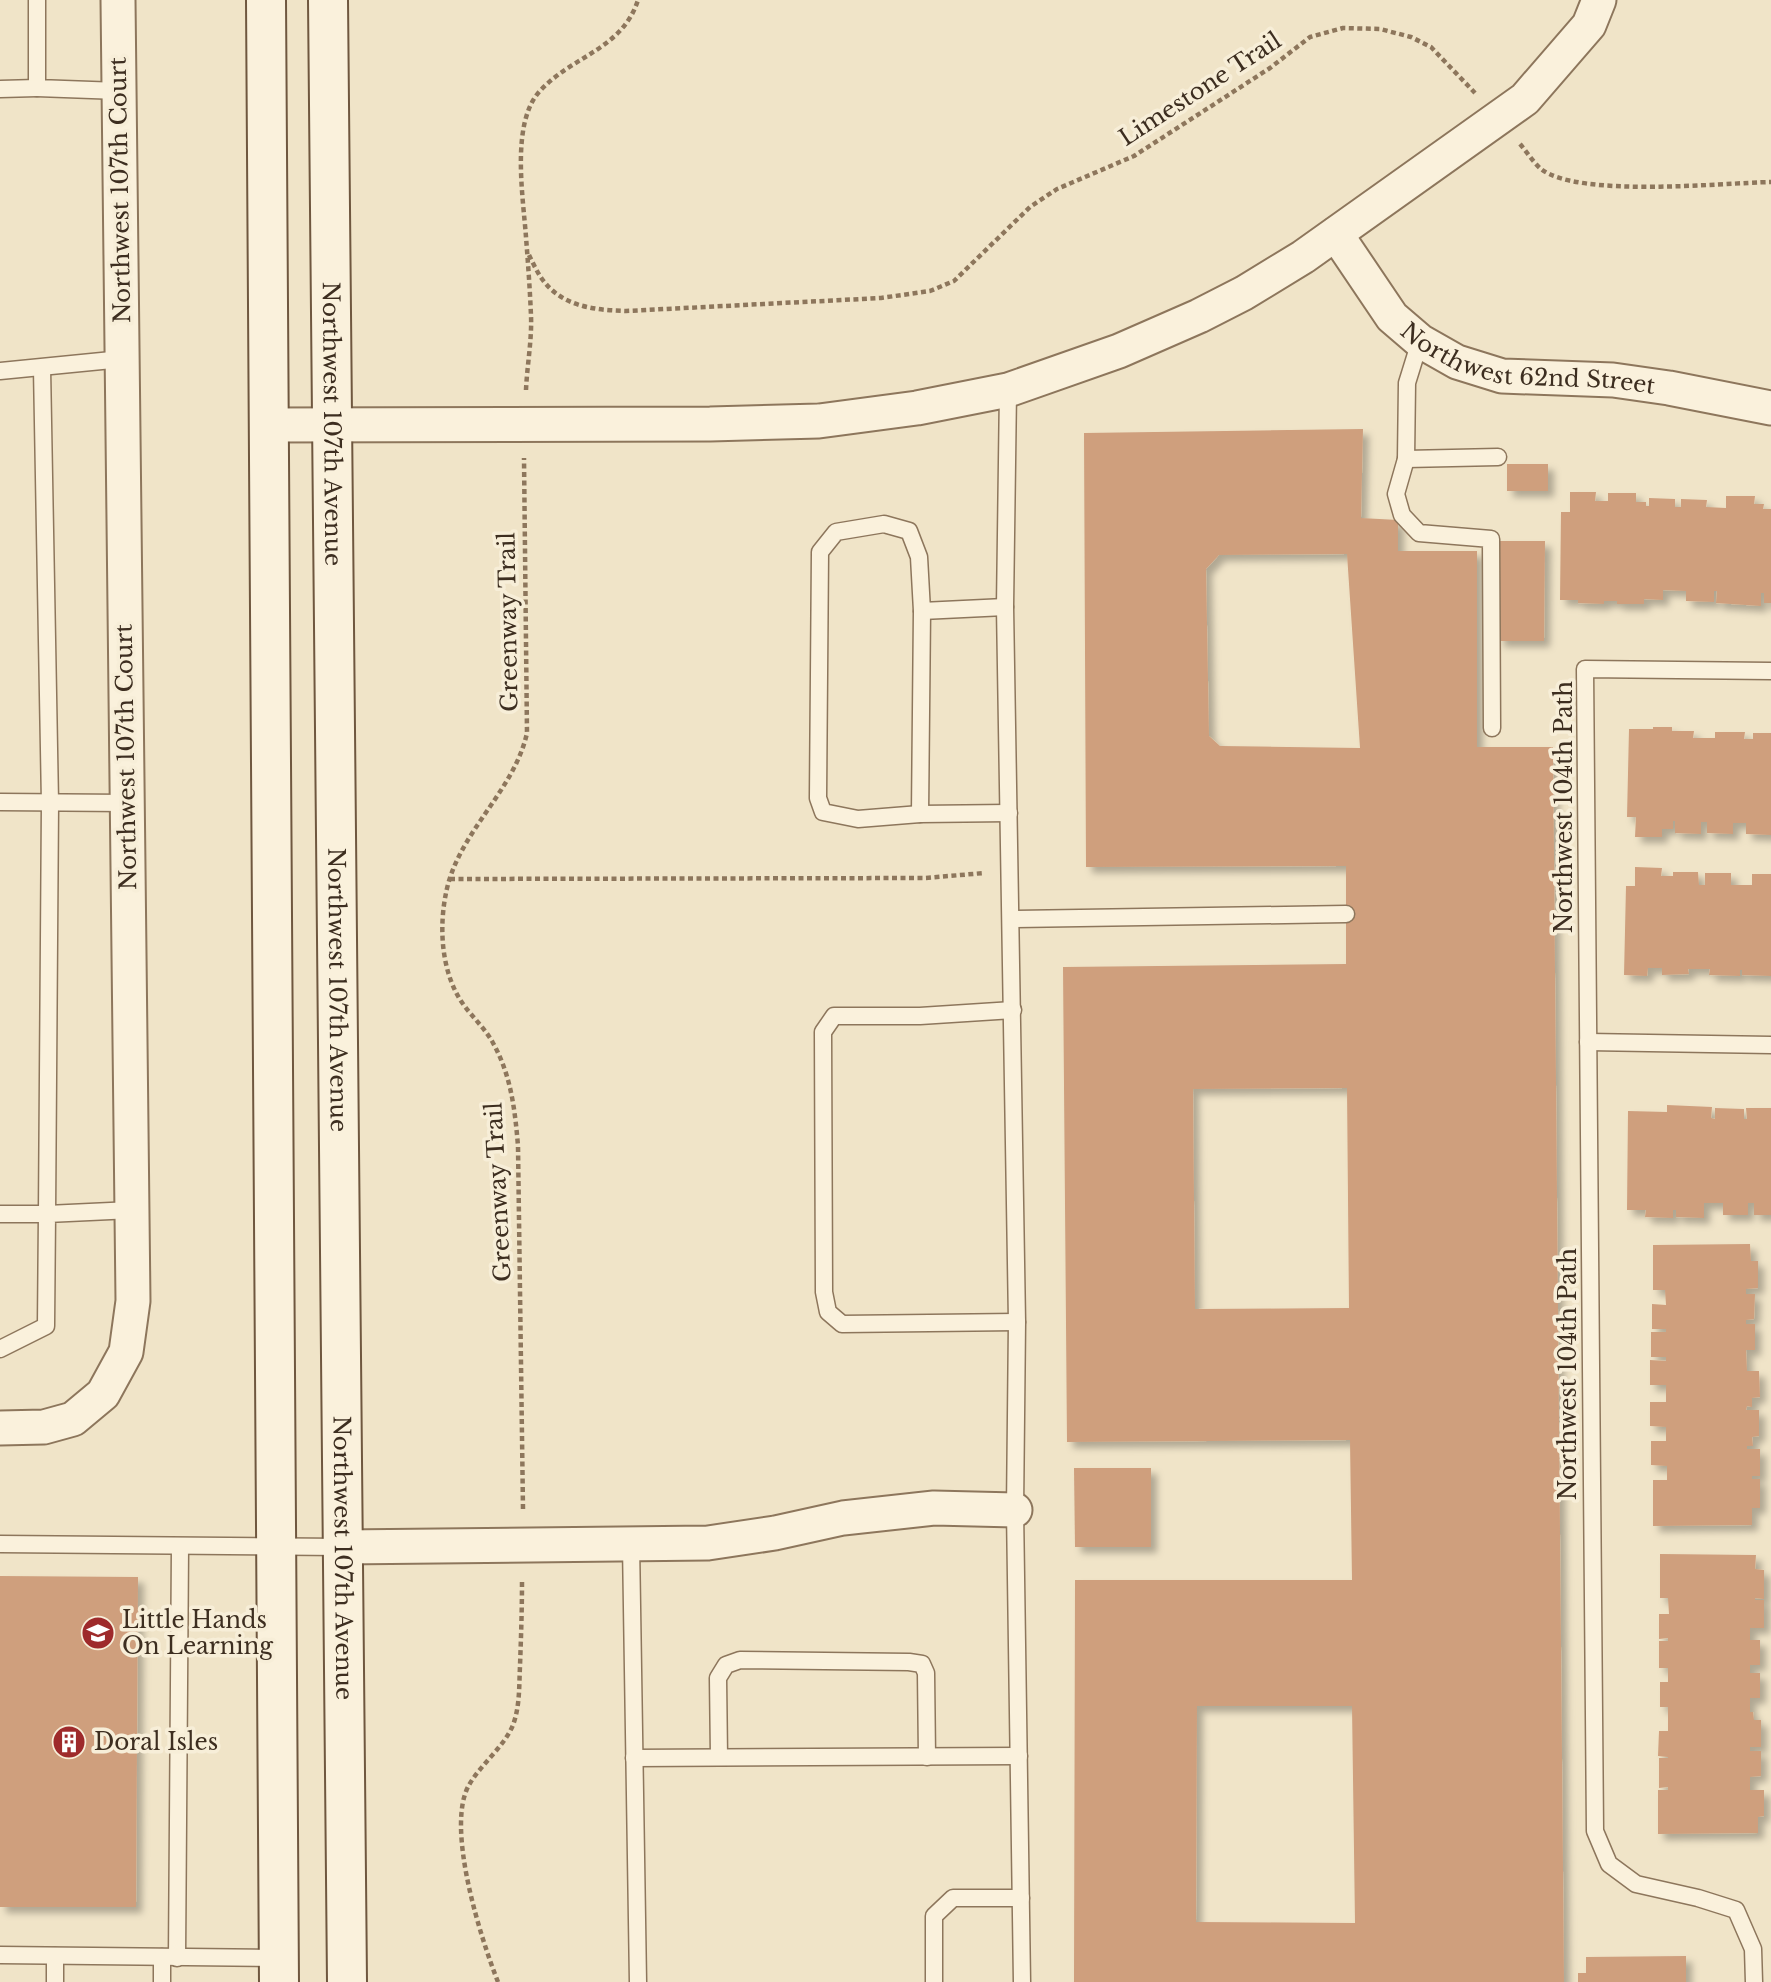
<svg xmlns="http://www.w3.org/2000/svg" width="1771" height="1982" font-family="'Libre Baskerville',serif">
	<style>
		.building { fill: #cf9f7d; fill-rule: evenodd; filter: url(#shadow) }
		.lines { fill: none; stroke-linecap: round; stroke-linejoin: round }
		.service-casing { stroke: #8d765c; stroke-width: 19 }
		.minor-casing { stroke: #8d765c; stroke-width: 37 }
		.secondary-casing { stroke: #6f573f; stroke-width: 42 }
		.path { stroke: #8d765c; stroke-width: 4.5; stroke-dasharray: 5 3.5; stroke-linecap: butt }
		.service { stroke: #faf1dc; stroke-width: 16 }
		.minor { stroke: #faf1dc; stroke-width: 33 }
		.secondary { stroke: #faf1dc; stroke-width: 38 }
		.labels { text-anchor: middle; stroke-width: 7; stroke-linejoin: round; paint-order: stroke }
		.street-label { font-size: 23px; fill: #3d2e20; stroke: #f7eed8 }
		.poi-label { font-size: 23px; fill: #3d2e20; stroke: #f7eed8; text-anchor: start }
	</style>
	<defs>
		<filter id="shadow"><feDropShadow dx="6" dy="6" stdDeviation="3.5" flood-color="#0004"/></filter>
	</defs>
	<rect width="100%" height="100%" fill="#f0e4c8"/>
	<g class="building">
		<path d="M 1363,429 L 1361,518 L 1398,520 L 1398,551 L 1477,551 L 1477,747 L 1553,747 L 1564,1982 L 1074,1982 L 1075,1580 L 1352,1580 L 1350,1440 L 1067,1442 L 1063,967 L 1346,964 L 1346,866 L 1086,867 L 1084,433 ZM 1347,554 L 1360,748 L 1220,746 L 1209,736 L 1206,569 L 1219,555 ZM 1347,1088 L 1349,1308 L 1195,1309 L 1193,1089 ZM 1197,1706 L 1352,1706 L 1355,1923 L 1196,1922 Z"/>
		<rect x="1507" y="464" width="41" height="27"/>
		<path d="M 1570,492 L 1596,492 L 1595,501 L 1608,501 L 1608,493 L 1636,493 L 1636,502 L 1646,502 L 1646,506 L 1649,506 L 1649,498 L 1675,499 L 1675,507 L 1681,507 L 1681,499 L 1707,500 L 1706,507 L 1726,508 L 1726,496 L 1755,496 L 1754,504 L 1764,504 L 1763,509 L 1771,509 L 1771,603 L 1764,603 L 1764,593 L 1761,593 L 1761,606 L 1716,603 L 1717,591 L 1714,591 L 1714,602 L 1686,601 L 1686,591 L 1663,590 L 1663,600 L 1644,599 L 1644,604 L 1617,604 L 1617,601 L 1604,601 L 1604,604 L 1578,603 L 1578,600 L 1560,600 L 1561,512 L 1570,512 Z"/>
		<path d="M 1498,541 L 1545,541 L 1544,641 L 1498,641 Z"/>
		<path d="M 1653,727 L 1672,727 L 1672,731 L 1694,731 L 1693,738 L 1715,738 L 1715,732 L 1745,732 L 1744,739 L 1753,739 L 1753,733 L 1771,733 L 1771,835 L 1746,834 L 1746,823 L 1733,823 L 1733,834 L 1707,833 L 1707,822 L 1701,822 L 1701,834 L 1675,833 L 1675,821 L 1673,821 L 1673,829 L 1662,829 L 1662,837 L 1635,837 L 1636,817 L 1627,817 L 1629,729 L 1653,729 Z"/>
		<path d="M 1635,867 L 1662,868 L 1661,876 L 1673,876 L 1673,872 L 1698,872 L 1699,885 L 1705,885 L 1705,873 L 1731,873 L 1731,885 L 1752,885 L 1752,874 L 1771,874 L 1771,976 L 1742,975 L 1742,970 L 1740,970 L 1740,976 L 1709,975 L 1710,969 L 1688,969 L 1689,974 L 1662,975 L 1662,968 L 1648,968 L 1647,976 L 1624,975 L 1626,886 L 1635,886 Z"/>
		<path d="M 1667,1105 L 1712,1107 L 1711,1118 L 1715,1119 L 1715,1108 L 1744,1109 L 1744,1119 L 1747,1119 L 1746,1108 L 1771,1108 L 1771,1215 L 1754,1215 L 1754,1203 L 1748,1203 L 1748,1215 L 1723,1215 L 1723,1203 L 1704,1203 L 1704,1218 L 1676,1217 L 1676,1210 L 1673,1210 L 1673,1218 L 1645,1217 L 1646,1210 L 1627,1210 L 1628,1111 L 1667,1112 Z"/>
		<path d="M 1750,1244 L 1751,1261 L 1758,1261 L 1758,1288 L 1746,1289 L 1746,1294 L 1755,1294 L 1754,1319 L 1746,1320 L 1746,1324 L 1755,1324 L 1755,1350 L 1746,1350 L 1747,1371 L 1759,1371 L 1760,1397 L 1752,1398 L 1752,1407 L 1747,1406 L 1746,1410 L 1759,1410 L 1759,1436 L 1752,1437 L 1753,1446 L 1747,1446 L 1747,1449 L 1760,1449 L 1760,1476 L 1752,1476 L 1752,1479 L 1760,1479 L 1760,1508 L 1752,1508 L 1752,1525 L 1653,1526 L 1653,1480 L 1667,1480 L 1667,1466 L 1651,1465 L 1651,1441 L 1666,1441 L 1666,1427 L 1650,1426 L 1650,1402 L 1666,1402 L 1666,1385 L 1650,1385 L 1650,1360 L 1666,1361 L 1666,1357 L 1651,1357 L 1651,1332 L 1666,1332 L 1666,1329 L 1652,1329 L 1652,1304 L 1666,1305 L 1665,1290 L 1653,1290 L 1653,1245 Z"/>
		<path d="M 1074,1468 L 1151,1468 L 1151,1547 L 1075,1547 Z"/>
		<path d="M 1660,1554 L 1756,1555 L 1755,1569 L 1764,1570 L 1764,1599 L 1755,1598 L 1755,1600 L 1764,1600 L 1764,1628 L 1750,1628 L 1750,1640 L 1760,1640 L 1760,1665 L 1750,1665 L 1750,1673 L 1760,1673 L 1760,1698 L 1750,1698 L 1750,1712 L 1753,1712 L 1754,1720 L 1761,1720 L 1761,1747 L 1750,1747 L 1750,1751 L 1761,1751 L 1761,1776 L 1750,1777 L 1750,1790 L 1764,1790 L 1764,1816 L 1758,1817 L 1758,1833 L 1658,1834 L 1658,1790 L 1668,1790 L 1668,1787 L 1659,1788 L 1659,1758 L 1668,1758 L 1668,1757 L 1658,1756 L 1659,1731 L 1668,1731 L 1668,1707 L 1660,1707 L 1660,1682 L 1668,1682 L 1668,1668 L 1659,1668 L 1659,1641 L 1668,1641 L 1668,1638 L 1659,1639 L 1659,1614 L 1669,1614 L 1668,1598 L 1660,1598 Z"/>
		<path d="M 0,1576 L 138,1577 L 136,1907 L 0,1907 Z"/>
		<path d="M 1686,1956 L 1686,1982 L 1578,1982 L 1578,1973 L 1586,1973 L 1586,1957 Z"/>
	</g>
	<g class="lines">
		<defs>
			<g id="service">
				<path d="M 37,0 L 37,88 L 119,91"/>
				<path d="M 0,89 L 37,88"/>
				<path d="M 1420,341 L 1407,383 L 1406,459 L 1396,494 L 1402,515 L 1419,533 L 1491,539 L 1492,728"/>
				<path d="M 0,371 L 122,359"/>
				<path d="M 1008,390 L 1005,607 L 1017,1322 L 1015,1510 L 1022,1982"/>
				<path d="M 1406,459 L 1498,457"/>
				<path d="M 1005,607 L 922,611 L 919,557 L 909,531 L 884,524 L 836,532 L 820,552 L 818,798 L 823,812 L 858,819 L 920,814 L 1009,813"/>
				<path d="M 0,802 L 127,803"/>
				<path d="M 920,814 L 922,611"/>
				<path d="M 1011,919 L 1346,914"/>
				<path d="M 1013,1010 L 920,1016 L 834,1016 L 823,1032 L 824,1292 L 828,1312 L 842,1324 L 1017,1322"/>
				<path d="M 1588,1042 L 1771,1045"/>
				<path d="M 0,1214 L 47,1214 L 50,803 L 42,368"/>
				<path d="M 0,1349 L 46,1326 L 47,1214 L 132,1210"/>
				<path d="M 0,1544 L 342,1547"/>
				<path d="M 631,1544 L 638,1982"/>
				<path d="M 719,1757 L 718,1678 L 726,1665 L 740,1660 L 909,1662 L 922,1664 L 926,1673 L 927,1757"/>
				<path d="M 634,1758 L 1019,1756"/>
				<path d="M 0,1955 L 279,1958"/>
				<path d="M 162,1957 L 162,1982"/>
				<path d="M 177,1958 L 180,1547"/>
				<path d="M 55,1982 L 55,1956"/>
				<path d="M 934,1982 L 934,1916 L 953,1898 L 1021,1898"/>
				<path d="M 1754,1982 L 1753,1949 L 1736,1910 L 1698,1898 L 1636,1884 L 1609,1864 L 1595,1831 L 1585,669 L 1771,671"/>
			</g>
			<g id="minor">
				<path id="s1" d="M 1336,234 L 1392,317 L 1420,341 L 1457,362 L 1502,376 L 1613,380 L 1669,388 L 1771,408"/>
				<path d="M 267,425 L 710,424 L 819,421 L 917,408 L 1008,390 L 1119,351 L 1199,316 L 1244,293 L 1303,257 L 1525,99 L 1589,25 L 1599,0"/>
				<path d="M 0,1428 L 44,1427 L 73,1419 L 103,1394 L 126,1352 L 133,1301 L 118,0"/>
				<path d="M 342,1547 L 708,1543 L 775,1533 L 843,1518 L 934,1508 L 1015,1510"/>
			</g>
			<g id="secondary">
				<path d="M 266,0 L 279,1982"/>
				<path id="s2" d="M 328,0 L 347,1982"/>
			</g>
		</defs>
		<use href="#service" class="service-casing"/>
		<use href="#minor" class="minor-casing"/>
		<use href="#secondary" class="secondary-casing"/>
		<g class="path">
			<path d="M 1520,144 C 1527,152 1533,162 1541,169 C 1578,198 1721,183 1771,182"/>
			<path d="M 529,255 C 533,263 537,272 542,279 C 562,307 595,310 626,311 L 881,298 L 930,291 L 954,281 L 1030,207 L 1057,189 L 1134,156 L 1270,68 L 1310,37 L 1343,28 L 1380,29 L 1411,37 L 1431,47 L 1475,93"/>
			<path d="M 526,390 C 527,366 532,340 531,316 C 530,290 528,263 526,237 C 523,196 511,124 539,92 C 571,56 622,50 638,0"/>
			<path d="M 450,879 L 926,878 L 984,873"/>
			<path d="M 523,1509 L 518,1146 C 515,1110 511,1075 493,1043 C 485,1028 471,1016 461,1001 C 441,970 439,927 446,893 C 458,832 514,792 527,733 L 524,458"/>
			<path d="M 498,1982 C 481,1939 445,1827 469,1785 C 481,1764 504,1747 513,1725 C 520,1706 519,1686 520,1666 C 521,1638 522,1609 522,1581"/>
		</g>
		<use href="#service" class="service"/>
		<use href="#minor" class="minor"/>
		<use href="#secondary" class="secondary"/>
	</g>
	<defs>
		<symbol id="school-disc" viewBox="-11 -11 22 22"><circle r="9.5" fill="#9e2a2b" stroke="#f7eed8"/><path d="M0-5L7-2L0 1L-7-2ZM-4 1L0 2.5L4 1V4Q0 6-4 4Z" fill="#fff"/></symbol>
		<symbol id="building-disc" viewBox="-11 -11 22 22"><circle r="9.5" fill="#9e2a2b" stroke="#f7eed8"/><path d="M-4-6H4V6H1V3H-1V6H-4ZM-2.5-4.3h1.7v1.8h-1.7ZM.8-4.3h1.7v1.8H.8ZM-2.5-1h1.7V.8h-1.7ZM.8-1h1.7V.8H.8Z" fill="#fff"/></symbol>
	</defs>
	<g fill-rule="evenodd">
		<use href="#school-disc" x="79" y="1614" width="38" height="38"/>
		<use href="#building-disc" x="50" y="1723" width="38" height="38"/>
	</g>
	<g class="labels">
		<g class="street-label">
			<text transform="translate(1200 89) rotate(-33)" y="8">Limestone Trail</text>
			<text transform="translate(120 190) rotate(-91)" y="8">Northwest 107th Court</text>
			<text dy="8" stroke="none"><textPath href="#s1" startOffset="248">Northwest 62nd Street</textPath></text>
			<text dy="8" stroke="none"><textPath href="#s2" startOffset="424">Northwest 107th Avenue</textPath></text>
			<text transform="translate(508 622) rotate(-91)" y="8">Greenway Trail</text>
			<text transform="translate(126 757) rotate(-91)" y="8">Northwest 107th Court</text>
			<text transform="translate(1564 807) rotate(-90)" y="8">Northwest 104th Path</text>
			<text dy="8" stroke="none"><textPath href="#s2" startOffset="990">Northwest 107th Avenue</textPath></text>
			<text transform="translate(498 1192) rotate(-93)" y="8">Greenway Trail</text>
			<text transform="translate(1568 1374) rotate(-90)" y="8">Northwest 104th Path</text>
			<text dy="8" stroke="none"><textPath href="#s2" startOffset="1558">Northwest 107th Avenue</textPath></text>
		</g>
		<g class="poi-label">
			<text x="122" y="1628">Little Hands<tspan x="122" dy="26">On Learning</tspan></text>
			<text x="94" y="1750">Doral Isles</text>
		</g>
	</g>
</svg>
